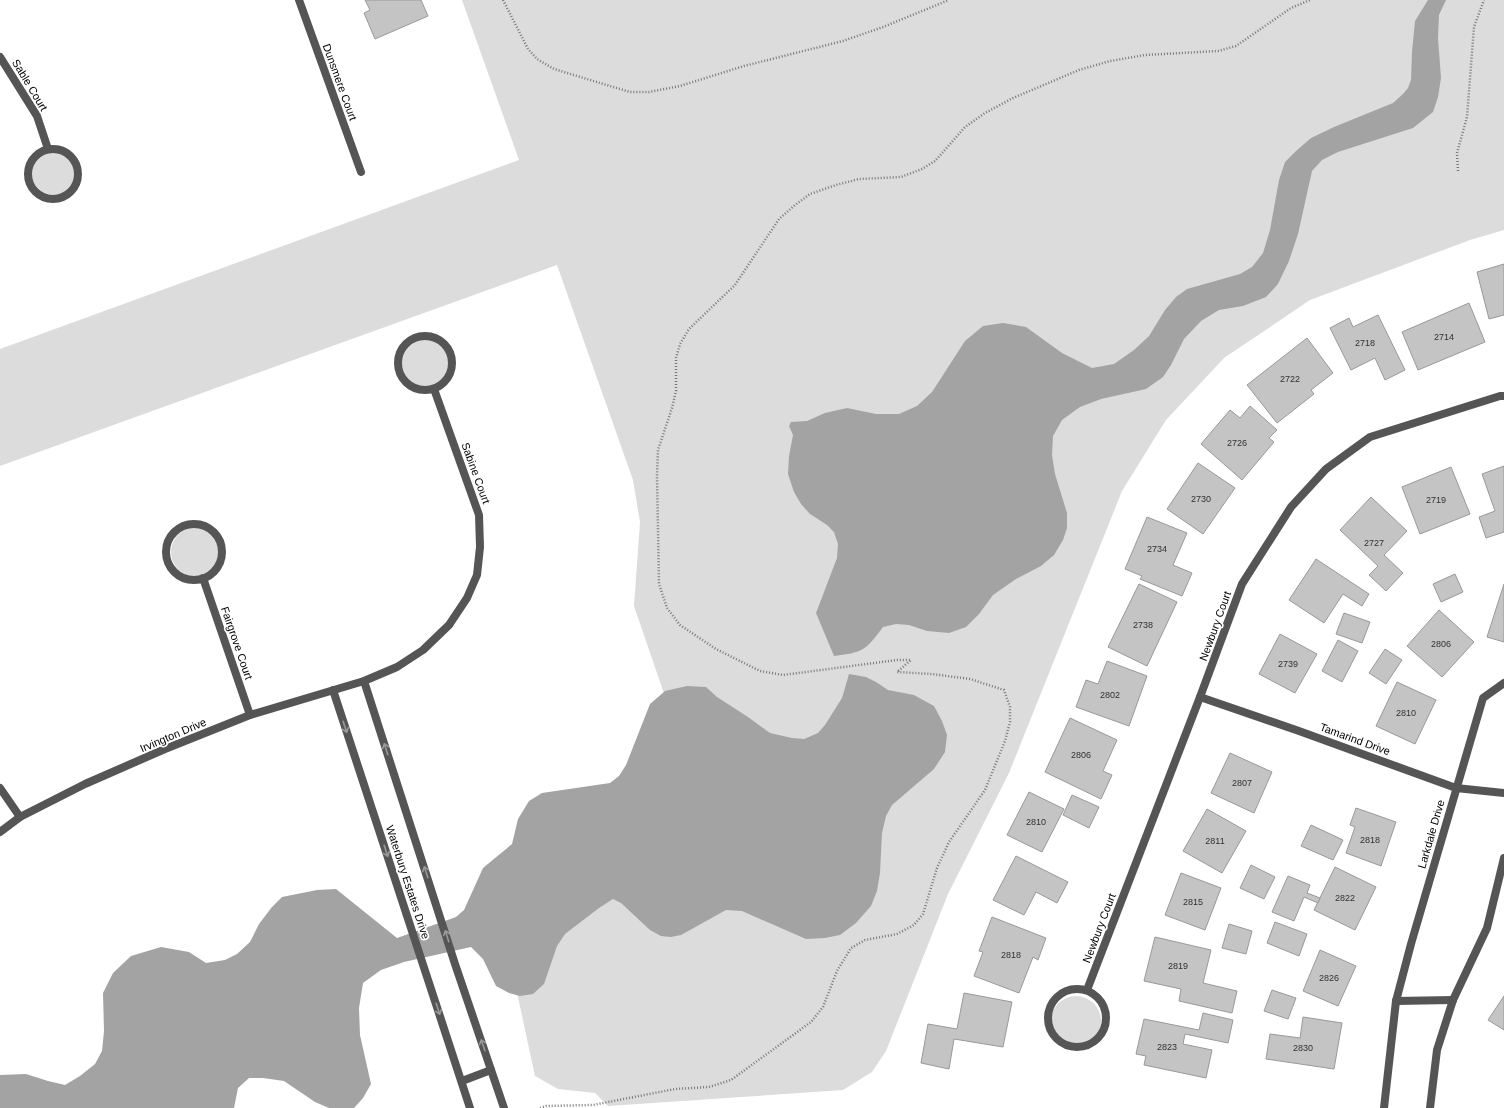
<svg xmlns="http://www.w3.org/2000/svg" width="1504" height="1108" font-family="Helvetica,sans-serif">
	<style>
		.green { fill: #dcdcdc }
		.water { fill: #a3a3a3 }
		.building { fill: #c4c4c4; stroke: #999 }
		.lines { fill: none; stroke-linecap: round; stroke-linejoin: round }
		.path { stroke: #777; stroke-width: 2.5; stroke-dasharray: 1 2; stroke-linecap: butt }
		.minor { stroke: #555; stroke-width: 8 }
		.oneway { stroke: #999 }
		.labels { text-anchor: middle; stroke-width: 3.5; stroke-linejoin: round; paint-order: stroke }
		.number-label { font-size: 9px; fill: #313131 }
		.street-label { font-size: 11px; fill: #000; stroke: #fff }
	</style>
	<rect width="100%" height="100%" fill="#fff"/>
	<g class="green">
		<path d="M 462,0 L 1504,0 L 1504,230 L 1470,240 L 1310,300 L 1224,358 L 1166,420 L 1122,491 L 1009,773 L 948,894 L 886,1051 L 872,1072 L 843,1090 L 608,1106 L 595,1093 L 558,1089 L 535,1076 L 502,923 L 694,781 L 634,606 L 640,522 L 633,480 L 557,265 L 0,466 L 0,349 L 519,160 Z"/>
		<circle cx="55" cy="170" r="25"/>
		<circle cx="427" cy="364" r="25"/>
		<circle cx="196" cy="552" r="25"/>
		<circle cx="1076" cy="1021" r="25"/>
	</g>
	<g class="water">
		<path d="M 1428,0 L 1446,0 L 1439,15 L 1438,38 L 1441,78 L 1438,97 L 1433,112 L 1413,128 L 1338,152 L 1322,160 L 1312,171 L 1298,234 L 1289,261 L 1278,284 L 1266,297 L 1243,306 L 1219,310 L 1201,321 L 1184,339 L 1171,365 L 1163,377 L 1146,389 L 1101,399 L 1080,407 L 1062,420 L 1053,436 L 1052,455 L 1055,474 L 1067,513 L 1067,528 L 1063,540 L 1054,555 L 1041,566 L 1016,579 L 993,595 L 979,614 L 966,627 L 949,633 L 927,631 L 909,625 L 896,624 L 883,627 C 865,651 864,652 834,656 L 816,613 L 837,558 L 838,544 L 834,532 L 827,525 L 810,514 L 801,504 L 794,492 L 788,474 L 789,456 L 793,435 L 789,426 L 791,422 L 807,421 L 825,413 L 847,408 L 876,414 L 899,414 L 917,406 L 932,392 L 965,341 L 983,326 L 1003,323 L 1026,327 L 1062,353 L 1092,368 L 1114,364 L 1134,350 L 1149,336 L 1165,310 L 1176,297 L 1187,289 L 1240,274 L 1252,267 L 1263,253 L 1270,230 L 1279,180 L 1285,162 L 1296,151 L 1311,138 L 1334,127 L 1393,103 L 1403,94 L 1408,88 L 1411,80 L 1412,52 L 1415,21 Z"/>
		<path d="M 849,674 L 866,677 L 876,682 L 888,690 L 914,695 L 934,706 L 942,721 L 947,735 L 945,752 L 934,769 L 892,805 L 886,816 L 882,833 L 880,873 L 877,891 L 871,906 L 856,923 L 840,935 L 825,938 L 806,939 L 742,911 L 726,910 L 681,935 L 671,937 L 661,936 L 650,930 L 621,903 L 613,899 L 599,908 L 565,934 L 557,946 L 544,984 L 533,994 L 520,996 L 509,993 L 496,986 L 483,959 L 471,947 L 404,962 L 381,970 L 363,983 L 359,1008 L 360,1035 L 371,1084 L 363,1098 L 354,1108 L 329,1108 L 315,1102 L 284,1081 L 263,1078 L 249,1078 L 238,1088 L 234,1108 L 0,1108 L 0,1075 L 26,1074 L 48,1081 L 65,1085 L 80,1076 L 95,1064 L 102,1051 L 104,1031 L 103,993 L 113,973 L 131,956 L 161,947 L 189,952 L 206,963 L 225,960 L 237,954 L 250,942 L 259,924 L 272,907 L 282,897 L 317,890 L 336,889 L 397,938 L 456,917 L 464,910 L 483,868 L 512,844 L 518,819 L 529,801 L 542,793 L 610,783 L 619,776 L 626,765 L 650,704 L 665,691 L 687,686 L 706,687 L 717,697 L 748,717 L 770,733 L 792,738 L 804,739 L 818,733 L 825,725 L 842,698 Z"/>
	</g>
	<g class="building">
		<path d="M 365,0 L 421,0 L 428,16 L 375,39 L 364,13 L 370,10 Z"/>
		<path d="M 1504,264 L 1504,315 L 1489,319 L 1477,272 Z"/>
		<path d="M 1469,303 L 1485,342 L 1418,370 L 1402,332 Z"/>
		<path d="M 1378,315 L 1405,370 L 1385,380 L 1375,358 L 1351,370 L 1330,328 L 1349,318 L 1353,327 Z"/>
		<path d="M 1307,338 L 1333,373 L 1311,390 L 1314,394 L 1277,423 L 1247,385 Z"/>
		<path d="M 1250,406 L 1277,430 L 1269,438 L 1274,442 L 1242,480 L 1201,444 L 1230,410 L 1240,418 Z"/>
		<path d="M 1198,463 L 1235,488 L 1203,534 L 1167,509 Z"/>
		<path d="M 1504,466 L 1504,532 L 1486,538 L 1479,517 L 1495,511 L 1482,474 Z"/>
		<path d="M 1451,467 L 1470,514 L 1420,534 L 1402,487 Z"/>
		<path d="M 1371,497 L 1407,531 L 1384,555 L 1403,573 L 1386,591 L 1369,575 L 1378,566 L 1340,530 Z"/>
		<path d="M 1147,517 L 1187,533 L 1173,565 L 1192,573 L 1182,596 L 1140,579 L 1142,576 L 1125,569 Z"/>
		<path d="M 1316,559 L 1369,594 L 1362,606 L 1343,594 L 1324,623 L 1289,600 Z"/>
		<path d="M 1455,574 L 1463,592 L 1441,602 L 1433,584 Z"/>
		<path d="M 1139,584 L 1177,602 L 1147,666 L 1108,647 Z"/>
		<path d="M 1504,584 L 1504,642 L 1487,637 Z"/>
		<path d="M 1439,610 L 1474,642 L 1442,677 L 1407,646 Z"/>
		<path d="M 1344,613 L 1370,622 L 1362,643 L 1336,634 Z"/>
		<path d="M 1280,634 L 1317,654 L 1295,693 L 1259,674 Z"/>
		<path d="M 1338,640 L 1358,651 L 1342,682 L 1322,671 Z"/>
		<path d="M 1385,649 L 1402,660 L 1386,684 L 1369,673 Z"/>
		<path d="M 1107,661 L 1147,676 L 1129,726 L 1076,707 L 1086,680 L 1098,684 Z"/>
		<path d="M 1397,682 L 1436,700 L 1415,744 L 1376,726 Z"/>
		<path d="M 1070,718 L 1117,740 L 1103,771 L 1112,775 L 1101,799 L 1045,772 Z"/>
		<path d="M 1230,753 L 1272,772 L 1254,813 L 1211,793 Z"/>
		<path d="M 1029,792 L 1064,809 L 1042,852 L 1007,835 Z"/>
		<path d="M 1072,795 L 1099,807 L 1089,828 L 1063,815 Z"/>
		<path d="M 1356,808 L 1396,822 L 1381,866 L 1346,853 L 1355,827 L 1350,825 Z"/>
		<path d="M 1207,809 L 1246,831 L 1222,873 L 1183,851 Z"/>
		<path d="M 1311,825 L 1343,840 L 1333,860 L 1301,846 Z"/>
		<path d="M 1016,856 L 1068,882 L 1057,903 L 1036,892 L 1024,915 L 993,900 Z"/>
		<path d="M 1251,865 L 1275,877 L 1264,899 L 1240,888 Z"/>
		<path d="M 1335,867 L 1376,887 L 1355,930 L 1314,910 Z"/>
		<path d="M 1181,873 L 1221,888 L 1205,930 L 1165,915 Z"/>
		<path d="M 1288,876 L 1310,885 L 1307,893 L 1320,898 L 1318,903 L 1304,897 L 1294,921 L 1272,912 Z"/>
		<path d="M 992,917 L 1046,938 L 1038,960 L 1033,957 L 1019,993 L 974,976 L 983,952 L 979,951 Z"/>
		<path d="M 1275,922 L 1307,934 L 1299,956 L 1267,943 Z"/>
		<path d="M 1229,924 L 1252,931 L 1246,954 L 1222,948 Z"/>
		<path d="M 1155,937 L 1211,950 L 1203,983 L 1237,991 L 1232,1013 L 1179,1001 L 1181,989 L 1144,981 Z"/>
		<path d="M 1320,950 L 1356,966 L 1338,1006 L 1303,991 Z"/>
		<path d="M 1272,990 L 1296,998 L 1288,1019 L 1264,1011 Z"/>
		<path d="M 964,993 L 1012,1002 L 1003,1047 L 954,1039 L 949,1069 L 921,1063 L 928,1024 L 957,1029 Z"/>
		<path d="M 1504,996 L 1504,1030 L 1488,1020 Z"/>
		<path d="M 1203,1013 L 1233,1020 L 1228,1043 L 1185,1034 L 1183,1044 L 1212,1050 L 1206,1078 L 1144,1065 L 1146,1056 L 1136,1054 L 1144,1019 L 1199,1030 Z"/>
		<path d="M 1303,1017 L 1342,1023 L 1334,1069 L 1266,1059 L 1270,1034 L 1300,1038 Z"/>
	</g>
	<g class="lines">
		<g class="path">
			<path d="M 503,0 L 528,49 L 537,59 L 554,69 L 610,86 L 630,92 L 649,92 L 680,86 L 744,66 L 843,41 L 883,27 L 949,0"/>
			<path d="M 1458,171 L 1457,153 L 1467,117 L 1474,27 L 1484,0"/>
			<path d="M 540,1108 L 546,1106 L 593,1105 L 675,1089 L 709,1087 L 731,1080 L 811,1022 L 823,1007 L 837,971 L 851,948 L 865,940 L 897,934 L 914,925 L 923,914 L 937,868 L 949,842 L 985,790 L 1005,741 L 1010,722 L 1010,707 L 1004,690 L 970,679 L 932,674 L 897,672 L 911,660 L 897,660 L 783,675 L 760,671 L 716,649 L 680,625 L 667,608 L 659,584 L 657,476 L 658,450 L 672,408 L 676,391 L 676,358 L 680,344 L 689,329 L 735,285 L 779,219 L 795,205 L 810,194 L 836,185 L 859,179 L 901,177 L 922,169 L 935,161 L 965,127 L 985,113 L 1013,98 L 1079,70 L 1110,61 L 1145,55 L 1218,51 L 1236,46 L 1291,8 L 1310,0"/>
		</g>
		<g class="minor">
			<path d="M 299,0 L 361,172"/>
			<path d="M 0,57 L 37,116 L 48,149"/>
			<circle cx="53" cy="174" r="25"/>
			<circle cx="425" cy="363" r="27"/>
			<circle cx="194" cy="552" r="28"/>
			<path d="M 203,578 L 250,715"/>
			<path d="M 364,681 L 455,964 L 504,1108"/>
			<path d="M 333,690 L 470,1108"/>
			<path d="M 1200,697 L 1299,731 L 1456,788 L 1504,793"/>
			<path d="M 0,788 L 20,817"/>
			<path d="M 0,832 L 20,817 L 85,784 L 165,749 L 250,715 L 364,681 L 397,667 L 423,650 L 449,625 L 467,598 L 477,575 L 480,547 L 479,515 L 434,389"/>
			<circle cx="1077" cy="1018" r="29"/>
			<path d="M 1087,990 L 1200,697 L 1242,584 L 1291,507 L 1326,469 L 1370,437 L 1500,396 L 1504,396"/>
			<path d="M 1396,1001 L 1453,1000"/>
			<path d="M 462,1081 L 491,1070"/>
			<path d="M 1384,1108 L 1396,1001 L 1411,944 L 1483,698 L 1504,683"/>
			<path d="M 1430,1108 L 1437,1050 L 1453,1000 L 1487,928 L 1504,858"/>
		</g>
	</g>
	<defs><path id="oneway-shaft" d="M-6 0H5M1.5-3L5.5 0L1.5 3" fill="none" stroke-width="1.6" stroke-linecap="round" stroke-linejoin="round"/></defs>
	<g class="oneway">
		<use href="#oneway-shaft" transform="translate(345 727) rotate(72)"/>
		<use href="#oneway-shaft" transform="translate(386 749) rotate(-108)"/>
		<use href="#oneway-shaft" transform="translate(386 851) rotate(72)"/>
		<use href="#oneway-shaft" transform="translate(426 872) rotate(-108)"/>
		<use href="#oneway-shaft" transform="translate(447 936) rotate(-107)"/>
		<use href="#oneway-shaft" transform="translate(438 1009) rotate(72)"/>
		<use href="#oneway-shaft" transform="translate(483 1045) rotate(-109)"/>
	</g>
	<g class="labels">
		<g class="number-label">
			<text x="1444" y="340">2714</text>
			<text x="1365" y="346">2718</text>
			<text x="1290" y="382">2722</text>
			<text x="1237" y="446">2726</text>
			<text x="1201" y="502">2730</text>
			<text x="1436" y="503">2719</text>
			<text x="1374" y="546">2727</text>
			<text x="1157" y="552">2734</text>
			<text x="1143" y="628">2738</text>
			<text x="1441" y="647">2806</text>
			<text x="1288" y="667">2739</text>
			<text x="1110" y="698">2802</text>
			<text x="1406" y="716">2810</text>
			<text x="1081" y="758">2806</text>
			<text x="1242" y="786">2807</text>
			<text x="1036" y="825">2810</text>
			<text x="1370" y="843">2818</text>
			<text x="1215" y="844">2811</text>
			<text x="1345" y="901">2822</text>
			<text x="1193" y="905">2815</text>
			<text x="1011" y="958">2818</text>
			<text x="1178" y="969">2819</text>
			<text x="1329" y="981">2826</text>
			<text x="1167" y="1050">2823</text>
			<text x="1303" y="1051">2830</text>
		</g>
		<g class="street-label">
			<text transform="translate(340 82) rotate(70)" y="4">Dunsmere Court</text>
			<text transform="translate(30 85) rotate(59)" y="4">Sable Court</text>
			<text transform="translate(476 473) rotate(70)" y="4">Sabine Court</text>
			<text transform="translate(1215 626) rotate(-70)" y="4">Newbury Court</text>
			<text transform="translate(237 643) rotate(71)" y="4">Fairgrove Court</text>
			<text transform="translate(173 735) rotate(-23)" y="4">Irvington Drive</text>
			<text transform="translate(1355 739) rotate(20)" y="4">Tamarind Drive</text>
			<text transform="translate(1431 834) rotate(-74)" y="4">Larkdale Drive</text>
			<text transform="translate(408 882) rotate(72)" y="4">Waterbury Estates Drive</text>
			<text transform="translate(1099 928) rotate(-69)" y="4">Newbury Court</text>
		</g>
	</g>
</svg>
